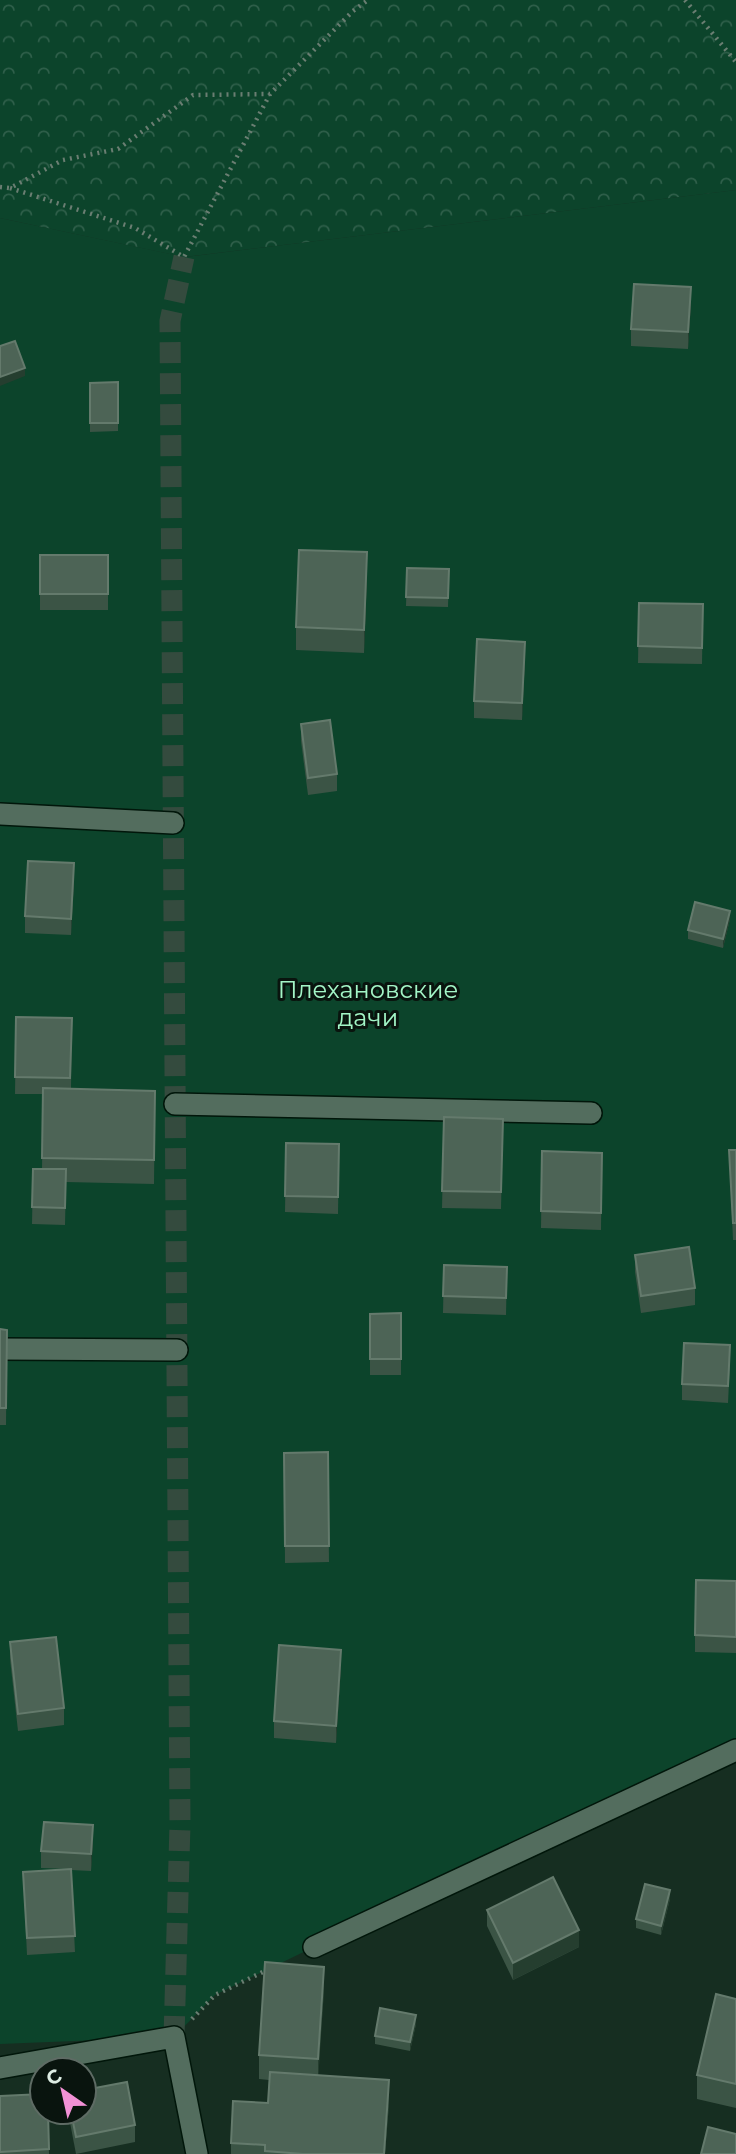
<svg xmlns="http://www.w3.org/2000/svg" width="736" height="2154" font-family="Montserrat,sans-serif">
	<style>
		.green { fill: #0c442b }
		.forest { fill: url(#forest-crowns) }
		.lines { fill: none; stroke-linecap: round; stroke-linejoin: round }
		.minor-tunnel { stroke: #344b3e; stroke-width: 21; stroke-dasharray: 21 10; stroke-linecap: butt }
		.minor-casing { stroke: #01160a; stroke-width: 24 }
		.path { stroke: #6a7e72; stroke-width: 4.5; stroke-dasharray: 2 5; stroke-linecap: butt }
		.minor { stroke: #536d5e; stroke-width: 21 }
		.wall { fill: #3b5445 }
		.shaded-wall { fill: #253e2f }
		.building { fill: #4d6456; stroke: #647a6c; stroke-width: 2 }
		.labels { text-anchor: middle; stroke-width: 6; stroke-linejoin: round; paint-order: stroke }
		.park-label { font-size: 24px; fill: #a3f6c7; stroke: #09140e }
	</style>
	<defs>
		<pattern id="forest-crowns" width="20" height="18" patternUnits="userSpaceOnUse" patternTransform="scale(1.75)"><rect width="20" height="18" fill="#0c442b"/><path d="M2 6a3 3 0 1 1 6 0M12 15a3 3 0 1 1 6 0" fill="none" stroke="#2f5f4a"/></pattern>
	</defs>
	<rect width="100%" height="100%" fill="#162e21"/>
	<path class="green" d="M 736,190 L 736,1750 L 314,1947 L 215,1995 L 174,2037 L 0,2044 L 0,218 L 185,257 Z"/>
	<path class="forest" d="M 0,0 L 736,0 L 736,190 L 184,257 L 0,218 Z"/>
	<g class="lines">
		<path class="minor-tunnel" d="M 174,2037 L 180,1824 L 170,321 L 184,257"/>
		<defs>
			<g id="minor">
				<path d="M 0,814 L 173,823"/>
				<path d="M 175,1104 L 591,1113"/>
				<path d="M 0,1349 L 177,1350"/>
				<path d="M 314,1947 L 736,1750"/>
				<path d="M 0,2068 L 174,2037 L 197,2154"/>
			</g>
		</defs>
		<use href="#minor" class="minor-casing"/>
		<g class="path">
			<path d="M 685,0 L 736,62"/>
			<path d="M 0,187 L 10,188 L 63,160 L 118,149 L 193,95 L 270,94 L 353,11 L 368,0"/>
			<path d="M 10,188 L 135,228 L 184,257 L 270,94"/>
			<path d="M 192,2019 L 215,1995 L 269,1969"/>
		</g>
		<use href="#minor" class="minor"/>
	</g>
	<g class="wall">
		<path d="M 691,304 L 688,349 L 631,346 L 631,329 Z"/>
		<path d="M 118,382 L 118,431 L 90,432 L 90,383 Z"/>
		<rect x="40" y="555" width="68" height="55"/>
		<path d="M 407,568 L 449,569 L 448,607 L 406,606 Z"/>
		<path d="M 367,576 L 364,653 L 296,650 L 296,627 Z"/>
		<path d="M 639,603 L 703,604 L 702,664 L 638,663 Z"/>
		<path d="M 525,658 L 522,720 L 474,718 L 474,701 Z"/>
		<path d="M 301,724 L 337,774 L 337,791 L 308,795 L 301,741 Z"/>
		<path d="M 74,880 L 71,935 L 25,933 L 25,916 Z"/>
		<path d="M 730,919 L 723,948 L 688,939 L 688,930 Z"/>
		<path d="M 16,1017 L 72,1018 L 71,1089 L 155,1091 L 154,1184 L 66,1182 L 65,1225 L 32,1224 L 33,1169 L 42,1169 L 43,1094 L 15,1094 Z"/>
		<path d="M 444,1117 L 503,1119 L 501,1209 L 442,1208 Z"/>
		<path d="M 286,1143 L 339,1144 L 338,1214 L 285,1212 Z"/>
		<path d="M 729,1150 L 736,1150 L 736,1240 L 733,1240 Z"/>
		<path d="M 542,1151 L 602,1153 L 601,1230 L 541,1228 Z"/>
		<path d="M 635,1255 L 695,1288 L 695,1305 L 641,1313 L 635,1272 Z"/>
		<path d="M 444,1265 L 507,1267 L 506,1315 L 443,1313 Z"/>
		<path d="M 401,1313 L 401,1375 L 370,1375 L 370,1314 Z"/>
		<path d="M 0,1329 L 7,1330 L 6,1425 L 0,1425 Z"/>
		<path d="M 730,1362 L 728,1403 L 682,1400 L 682,1384 Z"/>
		<path d="M 328,1452 L 329,1562 L 285,1563 L 284,1453 Z"/>
		<path d="M 736,1581 L 736,1653 L 695,1652 L 695,1635 Z"/>
		<path d="M 10,1642 L 64,1708 L 64,1725 L 18,1731 L 10,1659 Z"/>
		<path d="M 341,1667 L 336,1743 L 274,1738 L 274,1721 Z"/>
		<path d="M 93,1842 L 91,1871 L 71,1870 L 75,1952 L 27,1955 L 23,1872 L 68,1869 L 41,1868 L 41,1851 Z"/>
		<path d="M 670,1899 L 661,1935 L 636,1928 L 636,1919 Z"/>
		<path d="M 487,1910 L 579,1947 L 513,1980 L 487,1926 Z"/>
		<path d="M 324,1990 L 318,2076 L 389,2104 L 385,2154 L 231,2154 L 231,2143 L 268,2103 L 269,2080 L 259,2079 L 259,2055 Z"/>
		<path d="M 736,1999 L 736,2108 L 697,2099 L 697,2075 Z"/>
		<path d="M 416,2024 L 410,2051 L 375,2044 L 375,2036 Z"/>
		<path d="M 0,2096 L 48,2112 L 49,2154 L 0,2154 Z"/>
		<path d="M 68,2112 L 84,2112 L 135,2125 L 135,2142 L 76,2154 Z"/>
	</g>
	<g class="shaded-wall">
		<path d="M 691,287 L 691,304 L 688,349 L 688,332 Z"/>
		<path d="M 25,368 L 25,376 L 0,386 L 0,377 Z"/>
		<path d="M 367,552 L 367,576 L 364,653 L 364,630 Z"/>
		<path d="M 525,642 L 525,658 L 522,720 L 522,703 Z"/>
		<path d="M 74,863 L 74,880 L 71,935 L 71,919 Z"/>
		<path d="M 730,911 L 730,919 L 723,948 L 723,939 Z"/>
		<path d="M 341,1650 L 341,1667 L 336,1743 L 336,1726 Z"/>
		<path d="M 93,1825 L 93,1842 L 91,1871 L 91,1854 Z"/>
		<path d="M 670,1890 L 670,1899 L 661,1935 L 661,1926 Z"/>
		<path d="M 579,1930 L 579,1947 L 513,1980 L 513,1963 Z"/>
		<path d="M 324,1967 L 324,1990 L 318,2083 L 318,2059 Z"/>
		<path d="M 416,2015 L 416,2024 L 410,2051 L 410,2042 Z"/>
		<path d="M 389,2080 L 389,2104 L 385,2154 L 384,2154 Z"/>
	</g>
	<g class="building">
		<path d="M 634,284 L 691,287 L 688,332 L 631,329 Z"/>
		<path d="M 15,341 L 25,368 L 0,377 L 0,346 Z"/>
		<path d="M 118,382 L 118,423 L 90,423 L 90,383 Z"/>
		<path d="M 299,550 L 367,552 L 364,630 L 296,627 Z"/>
		<rect x="40" y="555" width="68" height="39"/>
		<path d="M 407,568 L 449,569 L 448,598 L 406,597 Z"/>
		<path d="M 639,603 L 703,604 L 702,648 L 638,646 Z"/>
		<path d="M 477,639 L 525,642 L 522,703 L 474,701 Z"/>
		<path d="M 330,720 L 337,774 L 308,778 L 301,724 Z"/>
		<path d="M 28,861 L 74,863 L 71,919 L 25,916 Z"/>
		<path d="M 695,902 L 730,911 L 723,939 L 688,930 Z"/>
		<path d="M 16,1017 L 72,1018 L 70,1078 L 15,1077 Z"/>
		<path d="M 43,1088 L 155,1091 L 154,1160 L 42,1158 Z"/>
		<path d="M 444,1117 L 503,1119 L 501,1192 L 442,1191 Z"/>
		<path d="M 286,1143 L 339,1144 L 338,1197 L 285,1196 Z"/>
		<path d="M 729,1150 L 736,1150 L 736,1223 L 733,1223 Z"/>
		<path d="M 542,1151 L 602,1153 L 601,1213 L 541,1211 Z"/>
		<path d="M 33,1169 L 66,1169 L 65,1208 L 32,1207 Z"/>
		<path d="M 689,1247 L 695,1288 L 641,1296 L 635,1255 Z"/>
		<path d="M 444,1265 L 507,1267 L 506,1298 L 443,1296 Z"/>
		<path d="M 401,1313 L 401,1359 L 370,1359 L 370,1314 Z"/>
		<path d="M 0,1329 L 7,1330 L 6,1408 L 0,1408 Z"/>
		<path d="M 684,1343 L 730,1345 L 728,1386 L 682,1384 Z"/>
		<path d="M 328,1452 L 329,1546 L 285,1546 L 284,1453 Z"/>
		<path d="M 696,1580 L 736,1581 L 736,1637 L 695,1635 Z"/>
		<path d="M 56,1637 L 64,1708 L 18,1714 L 10,1642 Z"/>
		<path d="M 279,1645 L 341,1650 L 336,1726 L 274,1721 Z"/>
		<path d="M 44,1822 L 93,1825 L 91,1854 L 41,1851 Z"/>
		<path d="M 71,1869 L 75,1936 L 27,1938 L 23,1872 Z"/>
		<path d="M 553,1877 L 579,1930 L 513,1963 L 487,1910 Z"/>
		<path d="M 645,1884 L 670,1890 L 661,1926 L 636,1919 Z"/>
		<path d="M 265,1962 L 324,1967 L 318,2059 L 259,2055 Z"/>
		<path d="M 716,1994 L 736,1999 L 736,2084 L 697,2075 Z"/>
		<path d="M 380,2008 L 416,2015 L 410,2042 L 375,2036 Z"/>
		<path d="M 270,2072 L 389,2080 L 384,2154 L 303,2154 L 265,2151 L 265,2145 L 231,2143 L 233,2101 L 268,2103 Z"/>
		<path d="M 127,2082 L 135,2125 L 76,2137 L 71,2112 L 84,2112 L 84,2090 Z"/>
		<path d="M 42,2094 L 42,2112 L 48,2112 L 49,2149 L 0,2152 L 0,2096 Z"/>
		<path d="M 708,2127 L 736,2134 L 736,2154 L 701,2154 Z"/>
	</g>
	<g class="labels">
		<g class="park-label">
			<text x="368" y="998">Плехановские<tspan x="368" dy="28">дачи</tspan></text>
		</g>
	</g>
	<g transform="translate(63 2091) rotate(326)"><circle r="33" fill="#09140e" stroke="#5e6b64" stroke-width="2"/>
	<path d="M0-5L12 26L0 18L-12 26Z" fill="#f291d6"/>
	<text y="-10" font-size="19" font-weight="bold" text-anchor="middle" fill="#deede4">С</text>
	</g>
</svg>
